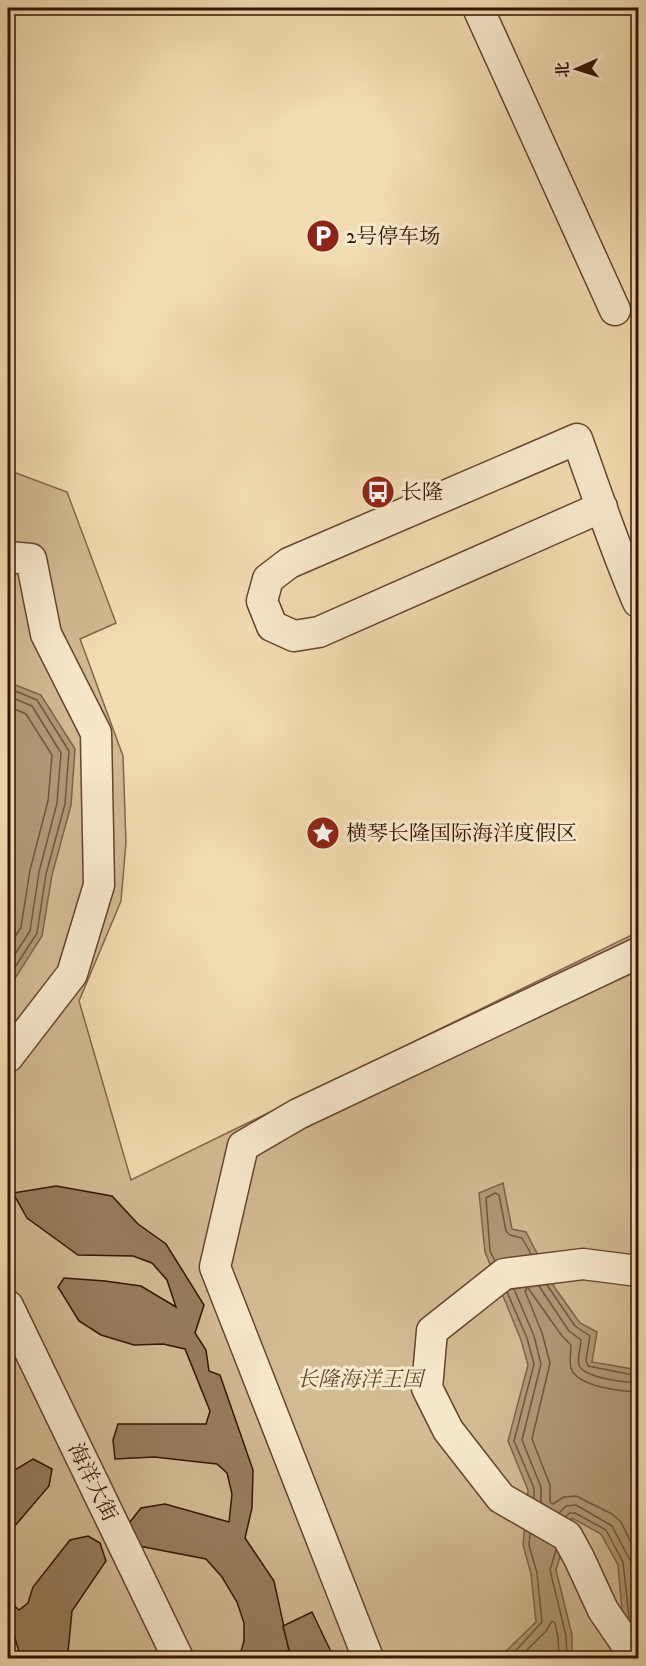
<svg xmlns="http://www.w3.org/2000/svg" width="646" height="1666" font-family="'IM FELL DW Pica','Noto Serif SC',serif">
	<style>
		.green { fill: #d2ba93; stroke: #83664a; stroke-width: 1.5 }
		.water { fill: #b19876; stroke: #7f6348; stroke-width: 1.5 }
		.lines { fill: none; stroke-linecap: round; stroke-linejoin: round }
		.shore { stroke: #72563c; stroke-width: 1.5 }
		.building { fill: #977c5d; stroke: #341302; stroke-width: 1.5 }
		.minor-casing { stroke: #64452e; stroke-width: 33 }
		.minor { stroke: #f7e8cc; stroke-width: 30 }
		.labels { text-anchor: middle; stroke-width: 6; stroke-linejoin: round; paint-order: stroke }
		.poi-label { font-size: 21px; fill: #341302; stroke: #f7e8cc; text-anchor: start }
		.park-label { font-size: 21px; font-style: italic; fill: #63452e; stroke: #f7e8cc }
		.street-label { font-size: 21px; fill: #341302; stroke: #f7e8cc }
	</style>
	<rect width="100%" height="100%" fill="#f2dcb1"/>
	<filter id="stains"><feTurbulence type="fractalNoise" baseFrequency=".00333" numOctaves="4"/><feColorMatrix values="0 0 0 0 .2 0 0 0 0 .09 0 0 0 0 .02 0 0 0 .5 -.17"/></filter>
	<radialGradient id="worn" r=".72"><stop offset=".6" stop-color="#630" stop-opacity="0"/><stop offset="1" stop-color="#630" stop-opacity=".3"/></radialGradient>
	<path class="green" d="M 8,470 L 67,492 L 116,623 L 80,639 L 123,756 L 126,842 L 121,901 L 79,1001 L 131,1180 L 638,932 L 638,1658 L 8,1658 Z"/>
	<g class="water">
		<path d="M 8,682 L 41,695 L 75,749 L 71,805 L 52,875 L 42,936 L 14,980 L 8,979 Z"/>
		<path d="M 503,1183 L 512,1229 L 526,1232 L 555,1288 L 580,1323 L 597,1332 L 592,1362 L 638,1370 L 638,1632 L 623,1621 L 618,1565 L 601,1534 L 572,1518 L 556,1570 L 572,1635 L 572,1658 L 499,1658 L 536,1622 L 531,1574 L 523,1545 L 528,1490 L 508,1441 L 528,1365 L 521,1340 L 485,1252 L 479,1193 Z"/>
	</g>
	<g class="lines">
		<g class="shore">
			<path d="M 8,688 L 37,700 L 69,751 L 65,804 L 46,874 L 37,933 L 12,972 L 8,974"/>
			<path d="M 8,696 L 32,706 L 61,753 L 57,803 L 39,872 L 30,931 L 8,965"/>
			<path d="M 8,706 L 26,714 L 52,755 L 48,801 L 30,870 L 21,927 L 8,949"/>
			<path d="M 495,1261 L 490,1251 L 486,1198 L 495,1193 L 499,1195 L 506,1231 L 510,1235 L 522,1238 L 531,1254"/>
			<path d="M 547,1285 L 575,1326 L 590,1336 L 586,1360 L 588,1366 L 638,1376"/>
			<path d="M 539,1286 L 569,1331 L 581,1340 C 581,1347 577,1357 579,1365 C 583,1378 625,1382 638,1383"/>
			<path d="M 527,1288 L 525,1291 L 542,1333 L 550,1363 L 532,1439 L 550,1485 L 550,1502 L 553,1504 L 564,1497 L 576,1496 L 612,1514 L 621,1522 L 638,1557"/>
			<path d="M 528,1288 L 562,1336 L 571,1345 C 571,1352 569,1360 571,1368 C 577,1387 620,1391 638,1392"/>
			<path d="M 514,1289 L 534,1336 L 541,1364 L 522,1440 L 541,1487 L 541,1502"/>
			<path d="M 507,1292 L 527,1338 L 534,1364 L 514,1441 L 534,1488 L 534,1498"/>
			<path d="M 559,1513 L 566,1506 L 576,1505 L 612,1526 L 631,1562 L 636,1613 L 638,1616"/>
			<path d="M 566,1516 L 570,1513 L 575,1513 L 606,1530 L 623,1562 L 629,1617 L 638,1625"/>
			<path d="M 556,1550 L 550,1570 L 566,1636 L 567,1658"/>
			<path d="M 509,1658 L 542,1622 L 537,1573 L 529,1545 L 530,1534"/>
			<path d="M 519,1658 L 546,1631 L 552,1621 L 555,1623 L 558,1637 L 559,1658"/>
		</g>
	</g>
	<g class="building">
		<path d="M 56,1186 L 112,1196 L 138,1224 L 166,1244 L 204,1305 L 195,1333 L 206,1350 L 209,1371 L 220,1375 L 253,1470 L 252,1508 L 245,1538 L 274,1581 L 289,1650 L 270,1658 L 239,1658 L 244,1641 L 244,1623 L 237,1602 L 222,1577 L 206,1559 L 139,1546 L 133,1537 L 130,1522 L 141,1508 L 165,1504 L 229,1522 L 232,1494 L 227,1473 L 217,1464 L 154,1457 L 115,1459 L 113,1440 L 118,1424 L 206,1424 L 210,1411 L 185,1349 L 163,1344 L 134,1345 L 101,1335 L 79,1321 L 58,1287 L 64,1278 L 105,1281 L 141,1286 L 176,1307 L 167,1280 L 152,1263 L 133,1256 L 78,1255 L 27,1218 L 13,1193 Z"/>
		<path d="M 33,1459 L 52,1469 L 49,1486 L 8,1534 L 8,1474 Z"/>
		<path d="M 88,1536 L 100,1543 L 106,1561 L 72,1611 L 68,1652 L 70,1658 L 21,1658 L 13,1632 L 8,1631 L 8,1600 L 19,1610 L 28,1603 L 33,1587 L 70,1540 Z"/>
		<path d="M 312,1612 L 334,1658 L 270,1658 L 289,1650 L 283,1626 Z"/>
	</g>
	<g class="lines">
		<defs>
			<g id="minor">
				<path d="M 478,8 L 615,310"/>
				<path d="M 602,507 L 319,632 L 294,636 L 272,626 L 262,601 L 268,579 L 289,563 L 577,439 C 597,494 615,549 638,602"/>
				<path d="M 8,557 L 31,559 L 46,634 L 96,733 L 99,885 L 72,974 L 8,1057"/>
				<path d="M 8,1306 L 178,1658"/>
				<path d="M 368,1658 L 215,1267 L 243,1146 L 298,1114 L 638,953"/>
				<path d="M 633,1658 L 629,1648 L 603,1610 L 579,1558 L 567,1536 L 501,1498 L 448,1430 L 427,1388 L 432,1331 L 504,1274 L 583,1264 L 638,1271"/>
			</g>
		</defs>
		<use href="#minor" class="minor-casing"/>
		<use href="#minor" class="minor"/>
	</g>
	<defs>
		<symbol id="parking-disc" viewBox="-11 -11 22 22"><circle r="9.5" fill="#8f2418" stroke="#f7e8cc"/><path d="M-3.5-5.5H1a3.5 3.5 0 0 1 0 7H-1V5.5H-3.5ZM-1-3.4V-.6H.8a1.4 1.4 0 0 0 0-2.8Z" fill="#fff"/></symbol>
		<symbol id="bus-disc" viewBox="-11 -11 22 22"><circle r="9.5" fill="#8f2418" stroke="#f7e8cc"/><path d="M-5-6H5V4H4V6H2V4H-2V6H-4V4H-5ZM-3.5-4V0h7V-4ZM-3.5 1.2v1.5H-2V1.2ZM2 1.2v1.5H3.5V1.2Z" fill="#fff"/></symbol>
		<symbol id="sight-disc" viewBox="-11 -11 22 22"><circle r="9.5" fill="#8f2418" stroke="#f7e8cc"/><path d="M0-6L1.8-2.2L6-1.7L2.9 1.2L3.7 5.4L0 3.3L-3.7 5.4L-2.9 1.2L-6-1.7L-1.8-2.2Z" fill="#fff"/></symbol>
	</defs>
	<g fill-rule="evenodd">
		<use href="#parking-disc" x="304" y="217" width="38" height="38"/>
		<use href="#bus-disc" x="359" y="473" width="38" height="38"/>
		<use href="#sight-disc" x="304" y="814" width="38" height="38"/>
	</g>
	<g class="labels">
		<g class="poi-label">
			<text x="346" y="243">2号停车场</text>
			<text x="401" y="499">长隆</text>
			<text x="346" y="840">横琴长隆国际海洋度假区</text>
		</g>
		<g class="park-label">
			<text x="360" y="1386">长隆海洋王国</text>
		</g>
		<g class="street-label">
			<text transform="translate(93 1482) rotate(64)" y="7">海洋大街</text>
		</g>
	</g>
	<rect width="646" height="1666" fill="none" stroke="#f2dcb1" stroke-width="30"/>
	<rect x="9" y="9" width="628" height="1648" fill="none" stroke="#341302" stroke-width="3"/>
	<rect x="15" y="15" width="616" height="1636" fill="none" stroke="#341302" stroke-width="1.5"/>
	<g transform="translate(577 69) rotate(267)" stroke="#f7e8cc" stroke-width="4.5" paint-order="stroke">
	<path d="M0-4.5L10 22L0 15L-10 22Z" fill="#341302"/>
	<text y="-9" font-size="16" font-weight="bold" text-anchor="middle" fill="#341302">北</text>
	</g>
	<rect width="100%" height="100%" filter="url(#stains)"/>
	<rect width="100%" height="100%" fill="url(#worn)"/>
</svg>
